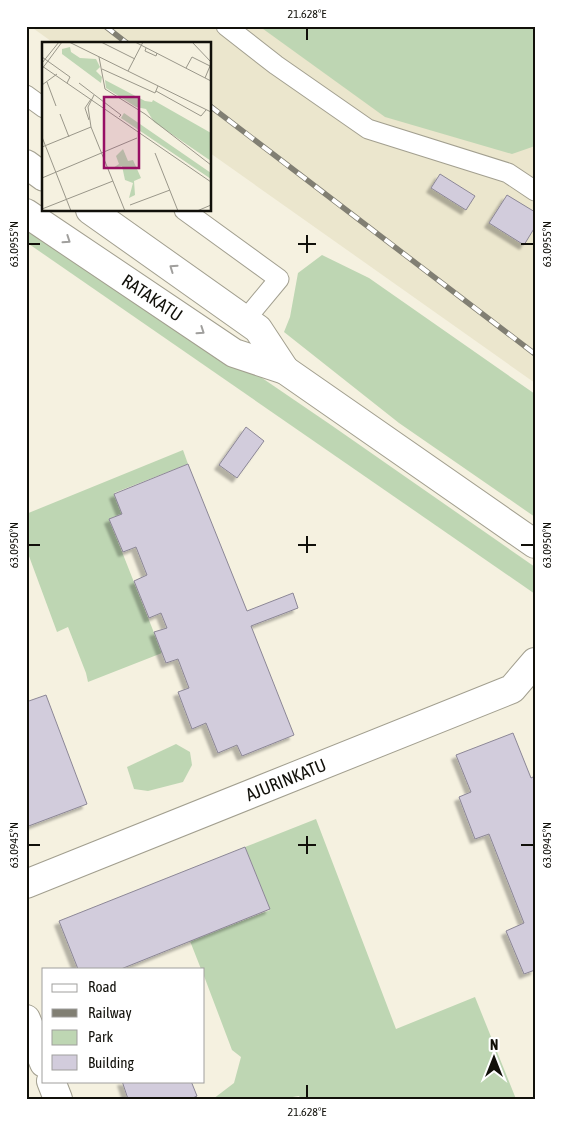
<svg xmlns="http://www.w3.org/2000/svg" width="561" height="1125" font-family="'Asap Condensed',sans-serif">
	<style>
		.built { fill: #ebe6cd }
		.green { fill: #bed6b3 }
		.building { fill: #d2ccdc; stroke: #8c8796; filter: url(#shadow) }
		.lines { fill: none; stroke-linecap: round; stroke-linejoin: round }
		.service-casing { stroke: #a29f8f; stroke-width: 21 }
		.minor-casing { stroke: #a29f8f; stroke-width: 30 }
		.tertiary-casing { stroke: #a29f8f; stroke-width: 30 }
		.secondary-casing { stroke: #a29f8f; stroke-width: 30 }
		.service { stroke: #fff; stroke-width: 19 }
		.minor { stroke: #fff; stroke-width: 28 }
		.tertiary { stroke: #fff; stroke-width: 28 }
		.secondary { stroke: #fff; stroke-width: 28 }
		.rail-casing { stroke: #817f73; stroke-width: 5.5 }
		.rail { stroke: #fff; stroke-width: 4; stroke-dasharray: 11; stroke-linecap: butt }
		.oneway { stroke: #a09f9d }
		.ticks { fill: none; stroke: #11100a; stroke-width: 2 }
		.labels { text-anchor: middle; stroke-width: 4; stroke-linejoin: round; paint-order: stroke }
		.street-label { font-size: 18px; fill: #11100a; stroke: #fff }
		.inset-road { fill: none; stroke: #9a978a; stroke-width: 1 }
		.view { fill: #970f64; fill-opacity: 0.15; stroke: #970f64; stroke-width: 2.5 }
		.inset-edge { fill: none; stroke: #11100a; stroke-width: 2.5 }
		.neatline { fill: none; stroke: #11100a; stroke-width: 2 }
		.ticks-label { font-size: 12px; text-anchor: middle; fill: #11100a }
	</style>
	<defs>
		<filter id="shadow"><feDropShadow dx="-4.5" dy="4.5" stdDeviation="1" flood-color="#0004"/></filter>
	</defs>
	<rect width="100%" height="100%" fill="#f5f1e0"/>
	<path class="built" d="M 30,26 L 411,26 L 535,103 L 535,383 L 210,153 L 210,44 L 55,44 Z"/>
	<g class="green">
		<path d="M 259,26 L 535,26 L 535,146 L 512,154 L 385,117 Z"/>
		<path d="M 26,217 L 331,425 L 535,567 L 535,594 L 26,242 Z"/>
		<path d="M 322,255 L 369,278 L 535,394 L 535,517 L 399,423 L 284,332 L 290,317 L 298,273 Z"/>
		<path d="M 183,450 L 188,464 L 114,493 L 122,514 L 109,519 L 162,653 L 88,682 L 86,673 L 68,627 L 57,632 L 26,548 L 26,514 Z"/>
		<path d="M 176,744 L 190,752 L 192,765 L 183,782 L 148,791 L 134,789 L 127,767 Z"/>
		<path d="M 316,819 L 396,1029 L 475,997 L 516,1099 L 301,1099 L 299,1096 L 280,1099 L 213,1099 L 234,1083 L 241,1057 L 232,1050 L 204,976 L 204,969 L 201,969 L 190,941 L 270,910 L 245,847 Z"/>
	</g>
	<g class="building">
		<path d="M 440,174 L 475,196 L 466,210 L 431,188 Z"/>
		<path d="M 507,195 L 535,212 L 535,227 L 524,245 L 489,223 Z"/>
		<path d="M 246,427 L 264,441 L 237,478 L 219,465 Z"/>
		<path d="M 188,464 L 247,611 L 293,593 L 298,608 L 251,626 L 294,735 L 242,756 L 237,745 L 218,753 L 206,723 L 192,729 L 178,692 L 189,688 L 178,659 L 166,663 L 154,632 L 167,628 L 161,613 L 149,618 L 134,581 L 147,575 L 136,547 L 123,552 L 109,519 L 122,514 L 114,494 Z"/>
		<path d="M 46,695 L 87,804 L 26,827 L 26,702 Z"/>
		<path d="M 513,733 L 531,778 L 535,776 L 535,970 L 524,974 L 506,931 L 524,923 L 489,834 L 475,839 L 459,797 L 471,792 L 456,755 Z"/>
		<path d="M 245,847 L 270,909 L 121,969 L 78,969 L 59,921 Z"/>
		<path d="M 122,1081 L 191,1081 L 197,1096 L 191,1099 L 128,1099 Z"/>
	</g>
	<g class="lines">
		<defs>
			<g id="service">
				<path d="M 226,26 L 276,65 L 368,129 L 508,173 L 535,191"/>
				<path d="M 26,95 L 44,108"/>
				<path d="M 184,210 L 279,279 L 245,320"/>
			</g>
			<path id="minor" d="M 26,884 L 512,689 L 535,662"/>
			<g id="tertiary">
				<path d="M 26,1019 L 44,1063"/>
				<path d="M 51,1081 L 58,1099"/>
			</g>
			<g id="secondary">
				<path d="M 26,164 L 44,177"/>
				<path d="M 90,210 L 258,329 L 285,370"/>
				<path d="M 26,213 L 234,353 L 285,370 L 535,544"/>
			</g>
		</defs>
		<use href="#service" class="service-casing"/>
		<use href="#minor" class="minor-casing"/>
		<use href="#tertiary" class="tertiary-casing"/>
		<use href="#secondary" class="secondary-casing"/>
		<use href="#service" class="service"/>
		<use href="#minor" class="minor"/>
		<use href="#tertiary" class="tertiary"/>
		<use href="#secondary" class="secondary"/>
		<defs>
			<g id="rail">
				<path d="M 105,26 L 128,44"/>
				<path d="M 210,106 L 535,354"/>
			</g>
		</defs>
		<use href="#rail" class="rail-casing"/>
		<use href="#rail" class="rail"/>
	</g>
	<defs><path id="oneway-chevron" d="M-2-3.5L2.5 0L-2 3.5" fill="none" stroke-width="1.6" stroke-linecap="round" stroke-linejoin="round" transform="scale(1.25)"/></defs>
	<g class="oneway">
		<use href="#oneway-chevron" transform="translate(67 240) rotate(34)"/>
		<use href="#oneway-chevron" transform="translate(173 268) rotate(-145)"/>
		<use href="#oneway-chevron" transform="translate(201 331) rotate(34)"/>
	</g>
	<path class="ticks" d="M 307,28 L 307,40M 307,235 L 307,253M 28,244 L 40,244M 298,244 L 316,244M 521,244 L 534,244M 307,536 L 307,553M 28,545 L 40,545M 298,545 L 316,545M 521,545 L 534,545M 307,836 L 307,854M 28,845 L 40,845M 298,845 L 316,845M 521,845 L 534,845M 307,1085 L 307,1098"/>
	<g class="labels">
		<g class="street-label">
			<text transform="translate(152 298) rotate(34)" y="6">RATAKATU</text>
			<text transform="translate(286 780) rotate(-22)" y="6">AJURINKATU</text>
		</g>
	</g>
	<g transform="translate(42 42)">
		<rect width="169" height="169" fill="#f5f1e0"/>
		<path d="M 28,5 L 29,10 L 38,16 L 54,17 L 58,25 L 54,29 L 60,35 L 59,41 L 20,12 L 20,7 ZM 63,38 L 103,59 L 110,60 L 111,58 L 169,91 L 169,119 L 112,80 L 104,67 L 94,65 L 64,46 ZM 82,71 L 169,131 L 169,137 L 79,76 ZM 81,107 L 86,119 L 91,118 L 99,136 L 92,139 L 93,153 L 87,156 L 91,141 L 83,138 L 80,124 L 71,126 L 77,122 L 74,114 Z" fill="#bed6b3"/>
		<path class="inset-road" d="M 27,0 L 169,70M 59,0 L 93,17M 93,0 L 169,39M 150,0 L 169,20M 104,6 L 103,9 L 114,14 L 115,11M 0,15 L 28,35 L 25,41M 57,15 L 63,47 L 103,72 L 169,123M 0,21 L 17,0M 0,24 L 169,140M 144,26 L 150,15 L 168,24 L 163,36M 0,27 L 20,0M 60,27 L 113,51 L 116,44M 86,29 L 101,0M 5,40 L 14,64M 37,41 L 79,73 L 77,75M 0,43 L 15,32M 114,49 L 159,74 L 164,68M 52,53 L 46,65 L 49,85 L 83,169M 18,72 L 27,95M 47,78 L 43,66 L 49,57M 0,95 L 29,169M 0,105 L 49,85M 113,111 L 136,169M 0,136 L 95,96M 88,163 L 128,148M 0,167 L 71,139M 155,169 L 169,163"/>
		<path class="view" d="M 62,55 L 97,55 L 97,126 L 62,126 Z"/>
		<rect width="169" height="169" class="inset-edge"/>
	</g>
	<rect width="561" height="1125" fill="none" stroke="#ffffff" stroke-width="55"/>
	<rect x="42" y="968" width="162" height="115" fill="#ffffff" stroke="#a09f9d"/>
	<rect x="52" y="984" width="25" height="8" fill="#ffffff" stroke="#a09f9d"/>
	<text x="88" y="992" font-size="15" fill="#11100a">Road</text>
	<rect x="52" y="1009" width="25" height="8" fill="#817f73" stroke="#a09f9d"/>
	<text x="88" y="1018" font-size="15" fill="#11100a">Railway</text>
	<rect x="52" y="1030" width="25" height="15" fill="#bed6b3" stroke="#a09f9d"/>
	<text x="88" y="1042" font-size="15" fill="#11100a">Park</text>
	<rect x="52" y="1055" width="25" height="15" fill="#d2ccdc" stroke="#a09f9d"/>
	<text x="88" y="1068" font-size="15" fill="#11100a">Building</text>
	<g transform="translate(494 1058)" stroke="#ffffff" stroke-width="4" paint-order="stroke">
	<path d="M0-4L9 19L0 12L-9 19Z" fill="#11100a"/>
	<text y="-8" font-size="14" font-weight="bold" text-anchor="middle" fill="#11100a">N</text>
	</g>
	<rect x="28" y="28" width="506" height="1070" class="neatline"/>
	<g class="ticks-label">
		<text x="307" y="18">21.628°E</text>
		<text transform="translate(14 244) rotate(-90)" y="4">63.0955°N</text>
		<text transform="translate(547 244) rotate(-90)" y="4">63.0955°N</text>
		<text transform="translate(14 545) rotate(-90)" y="4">63.0950°N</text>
		<text transform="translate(547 545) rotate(-90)" y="4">63.0950°N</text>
		<text transform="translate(14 845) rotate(-90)" y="4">63.0945°N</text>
		<text transform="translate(547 845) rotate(-90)" y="4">63.0945°N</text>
		<text x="307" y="1116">21.628°E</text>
	</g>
</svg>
